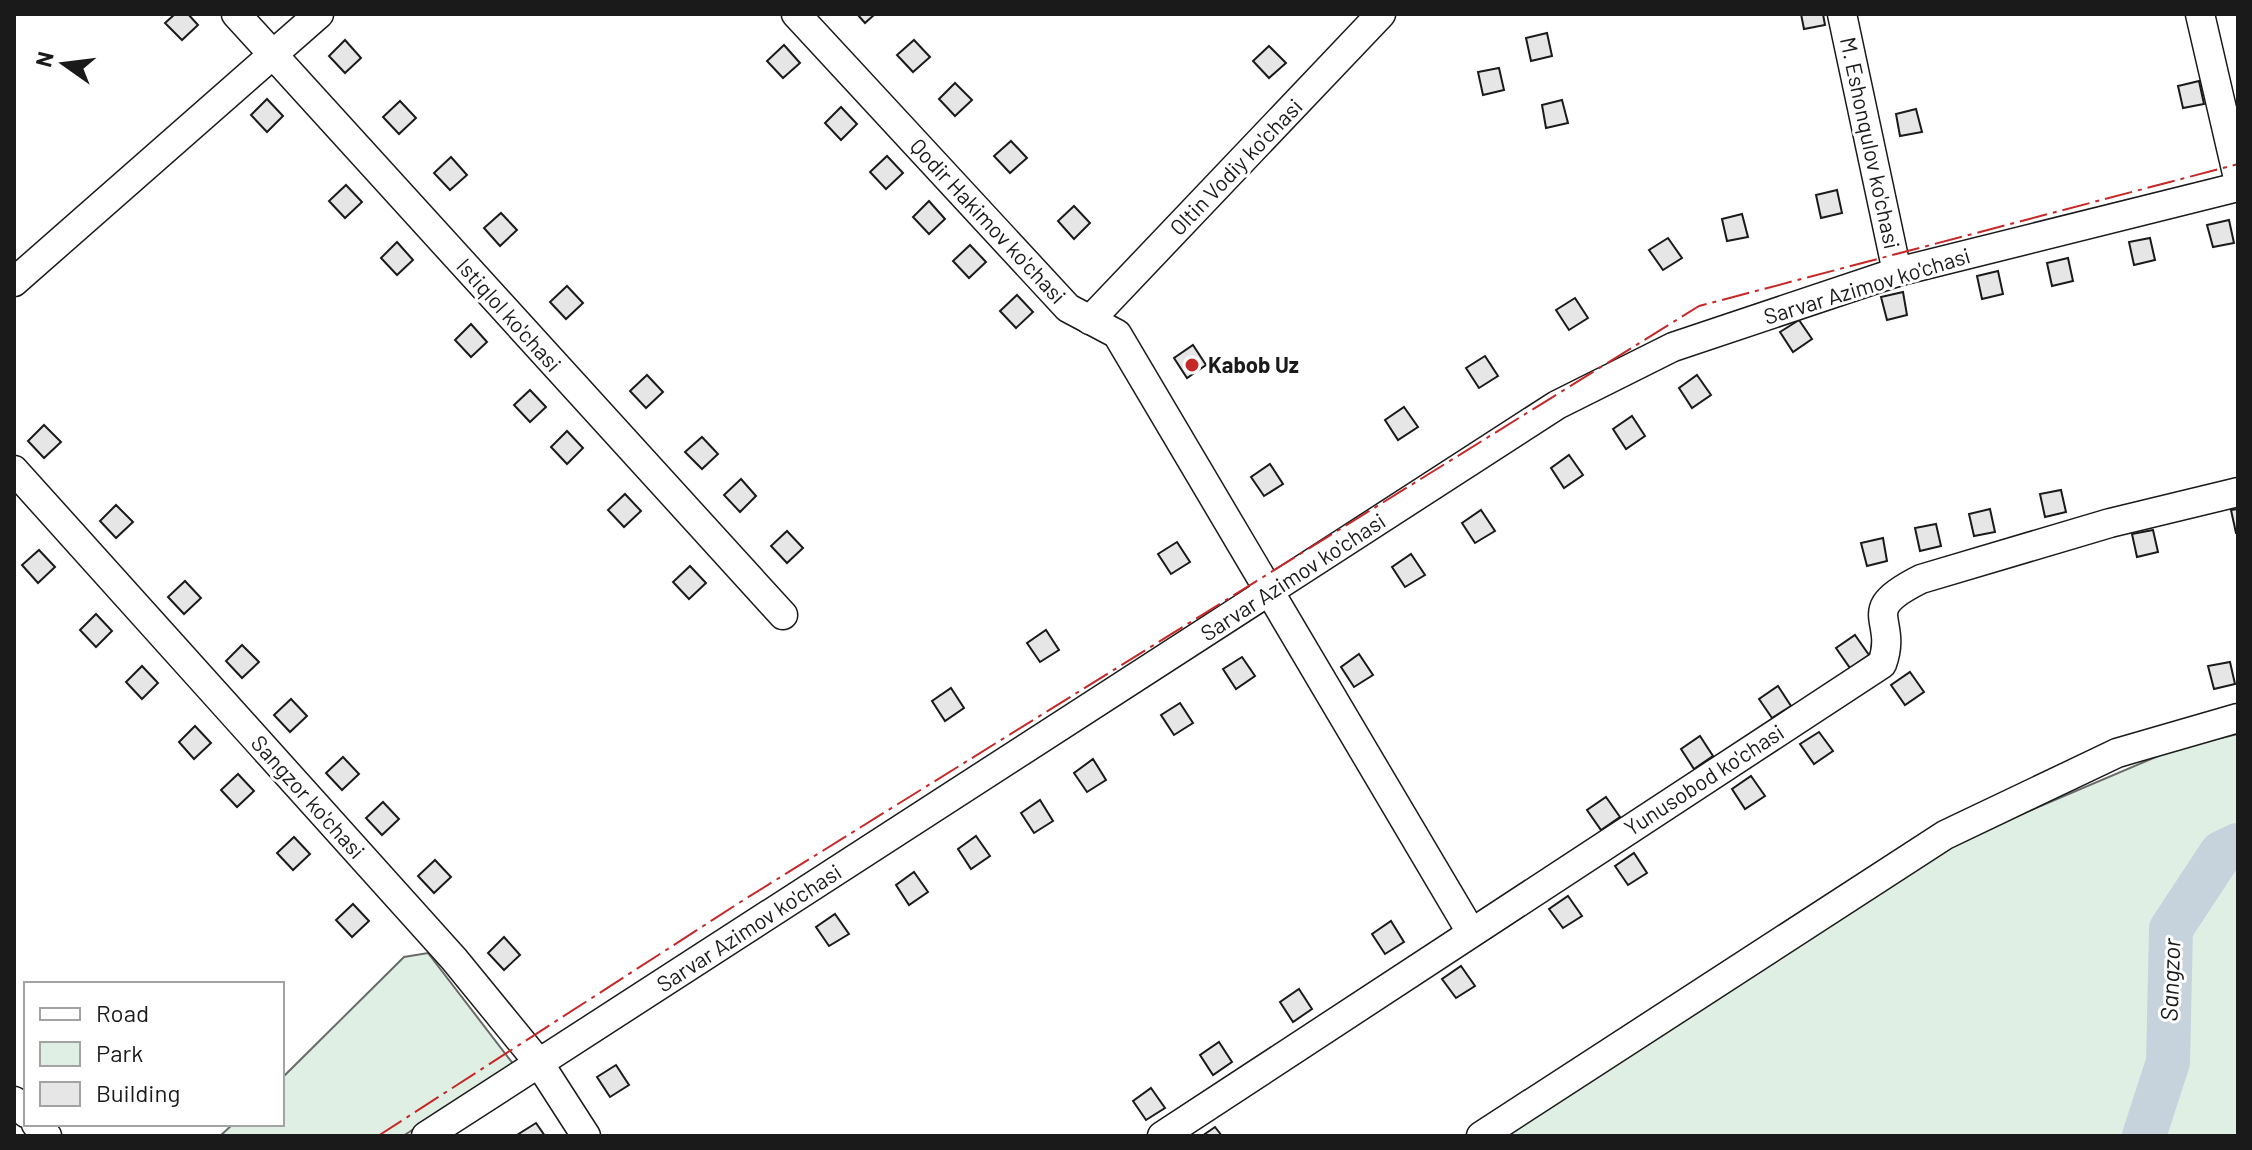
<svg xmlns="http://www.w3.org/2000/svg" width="2252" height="1150" font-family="Barlow,sans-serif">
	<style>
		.green { fill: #e0efe3; stroke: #6a6a6a; stroke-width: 2 }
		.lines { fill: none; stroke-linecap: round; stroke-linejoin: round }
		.river { stroke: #c6d2dc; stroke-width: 44 }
		.building { fill: #e6e6e6; stroke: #1a1a1a; stroke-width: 2 }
		.minor-casing { stroke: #1a1a1a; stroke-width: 31 }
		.minor { stroke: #fff; stroke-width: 28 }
		.power { stroke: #c62828; stroke-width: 2; stroke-dasharray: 28 6 4 6; stroke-linecap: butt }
		.poi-dot { fill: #c62828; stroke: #fff; stroke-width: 3 }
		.labels { text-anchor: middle; stroke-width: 6; stroke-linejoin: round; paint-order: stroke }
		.street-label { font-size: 22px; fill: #1a1a1a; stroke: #fff }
		.poi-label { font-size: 22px; font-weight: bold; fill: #1a1a1a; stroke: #fff; text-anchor: start }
		.water-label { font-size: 24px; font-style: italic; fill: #1a1a1a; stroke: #fff }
	</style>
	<rect width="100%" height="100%" fill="#fff"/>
	<g class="green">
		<path d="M 2238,734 L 2238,1136 L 1505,1136 L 1963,839 L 2177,748 Z"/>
		<path d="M 428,953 L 514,1065 L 403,1136 L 220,1136 L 233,1124 L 282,1124 L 282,1078 L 404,957 Z"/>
	</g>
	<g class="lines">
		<path class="river" d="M 2144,1136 L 2168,1062 L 2171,929 L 2221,853 L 2238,845"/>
	</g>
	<g class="building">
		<path d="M 175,14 L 188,14 L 198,25 L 182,40 L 165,23 Z"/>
		<path d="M 857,14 L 875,14 L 865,23 Z"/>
		<path d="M 1801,14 L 1823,14 L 1825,25 L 1804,29 Z"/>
		<path d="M 1547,33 L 1552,56 L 1531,61 L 1526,38 Z"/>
		<path d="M 345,40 L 361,58 L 345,73 L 329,56 Z"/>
		<path d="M 914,40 L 930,57 L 913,72 L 897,55 Z"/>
		<path d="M 784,45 L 800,63 L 783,78 L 767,61 Z"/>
		<path d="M 1269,46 L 1286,63 L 1269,78 L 1253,61 Z"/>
		<path d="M 1499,68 L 1504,90 L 1483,95 L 1478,72 Z"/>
		<path d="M 2199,81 L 2204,104 L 2183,108 L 2178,86 Z"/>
		<path d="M 955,83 L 972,100 L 955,116 L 939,99 Z"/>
		<path d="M 267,99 L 283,116 L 267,132 L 251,115 Z"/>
		<path d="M 1562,100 L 1568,123 L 1546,128 L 1542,105 Z"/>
		<path d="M 400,101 L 416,118 L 399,134 L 383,117 Z"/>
		<path d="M 841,107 L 857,124 L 841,140 L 825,123 Z"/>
		<path d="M 1916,109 L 1922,132 L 1900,136 L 1896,114 Z"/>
		<path d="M 1011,141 L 1027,158 L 1010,173 L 994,156 Z"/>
		<path d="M 887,156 L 903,173 L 886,189 L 870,172 Z"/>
		<path d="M 451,157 L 467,175 L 450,190 L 434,173 Z"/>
		<path d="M 346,185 L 362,202 L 345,218 L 329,201 Z"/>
		<path d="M 1837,190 L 1842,213 L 1821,218 L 1816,195 Z"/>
		<path d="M 929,201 L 945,219 L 929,234 L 913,217 Z"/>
		<path d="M 1074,206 L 1090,223 L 1074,239 L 1058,221 Z"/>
		<path d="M 501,213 L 517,230 L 500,246 L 484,228 Z"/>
		<path d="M 1742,214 L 1748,237 L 1727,241 L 1722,219 Z"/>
		<path d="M 2229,220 L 2234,243 L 2213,247 L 2207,225 Z"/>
		<path d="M 1668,238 L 1682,258 L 1663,270 L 1649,250 Z"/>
		<path d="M 2150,238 L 2155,260 L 2134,265 L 2129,242 Z"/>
		<path d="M 397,242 L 413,260 L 397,275 L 381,258 Z"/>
		<path d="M 970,245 L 986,262 L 969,278 L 953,261 Z"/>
		<path d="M 2068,258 L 2073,281 L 2052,286 L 2047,263 Z"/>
		<path d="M 1998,271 L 2003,294 L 1982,299 L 1977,276 Z"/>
		<path d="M 567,286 L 583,303 L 566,319 L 550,302 Z"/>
		<path d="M 1903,292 L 1907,315 L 1887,320 L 1881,297 Z"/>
		<path d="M 1017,295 L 1033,312 L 1016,328 L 1000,311 Z"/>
		<path d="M 1575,298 L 1588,318 L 1569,330 L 1556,310 Z"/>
		<path d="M 1799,320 L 1812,339 L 1793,352 L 1780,332 Z"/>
		<path d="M 471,324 L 487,342 L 471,357 L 455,340 Z"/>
		<path d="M 1193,345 L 1206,365 L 1187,378 L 1174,358 Z"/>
		<path d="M 1485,356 L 1498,376 L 1479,388 L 1466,368 Z"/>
		<path d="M 647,375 L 663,392 L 646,408 L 630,391 Z"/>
		<path d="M 1697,375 L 1711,395 L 1692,408 L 1679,388 Z"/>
		<path d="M 530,390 L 546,407 L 530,422 L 514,405 Z"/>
		<path d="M 1404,407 L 1418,427 L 1398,440 L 1385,420 Z"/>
		<path d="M 1632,416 L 1645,436 L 1626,449 L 1613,429 Z"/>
		<path d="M 44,425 L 61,442 L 44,458 L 28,441 Z"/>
		<path d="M 567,431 L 583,448 L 567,464 L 551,447 Z"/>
		<path d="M 702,437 L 718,454 L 702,469 L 685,452 Z"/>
		<path d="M 1569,455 L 1583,475 L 1564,488 L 1551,468 Z"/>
		<path d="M 1270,464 L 1283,484 L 1264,496 L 1251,477 Z"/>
		<path d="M 741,479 L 756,496 L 740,512 L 724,495 Z"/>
		<path d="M 2061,490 L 2066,512 L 2045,517 L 2040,494 Z"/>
		<path d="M 625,494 L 641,511 L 624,527 L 608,510 Z"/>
		<path d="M 116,505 L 133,522 L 116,538 L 100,521 Z"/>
		<path d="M 1990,509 L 1995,532 L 1974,536 L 1969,514 Z"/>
		<path d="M 2238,509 L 2238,533 L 2236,533 L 2231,510 Z"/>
		<path d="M 1481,510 L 1495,531 L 1475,543 L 1462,523 Z"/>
		<path d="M 1936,524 L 1941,546 L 1920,551 L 1915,528 Z"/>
		<path d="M 2153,530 L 2158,552 L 2137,557 L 2132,534 Z"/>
		<path d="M 787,531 L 803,548 L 787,563 L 771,546 Z"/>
		<path d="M 1883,538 L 1887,561 L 1867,566 L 1861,543 Z"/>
		<path d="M 1177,542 L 1190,562 L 1171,574 L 1158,554 Z"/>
		<path d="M 39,550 L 55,567 L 38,583 L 22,565 Z"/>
		<path d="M 1411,554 L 1425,575 L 1405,587 L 1392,567 Z"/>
		<path d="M 690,566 L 706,583 L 689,599 L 673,582 Z"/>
		<path d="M 185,581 L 201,598 L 184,614 L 168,597 Z"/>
		<path d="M 96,614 L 112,631 L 96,647 L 80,630 Z"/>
		<path d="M 1046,630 L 1059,650 L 1040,662 L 1027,643 Z"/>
		<path d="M 1855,635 L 1869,655 L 1850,668 L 1836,648 Z"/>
		<path d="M 242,645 L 259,662 L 242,678 L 226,661 Z"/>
		<path d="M 1359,654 L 1373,675 L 1354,687 L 1341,667 Z"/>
		<path d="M 1242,657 L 1255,676 L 1236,689 L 1223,669 Z"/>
		<path d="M 2230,662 L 2235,684 L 2214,689 L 2208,666 Z"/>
		<path d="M 142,666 L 158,683 L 142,699 L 126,682 Z"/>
		<path d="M 1910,672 L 1924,692 L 1905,705 L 1891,685 Z"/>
		<path d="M 1778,686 L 1791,706 L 1772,718 L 1759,699 Z"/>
		<path d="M 951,688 L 964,708 L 945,721 L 932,701 Z"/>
		<path d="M 291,699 L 307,716 L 290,732 L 274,715 Z"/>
		<path d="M 1180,703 L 1193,723 L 1174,735 L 1161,715 Z"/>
		<path d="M 195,726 L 211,743 L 194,759 L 179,742 Z"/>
		<path d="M 1819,732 L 1833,751 L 1814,764 L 1800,744 Z"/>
		<path d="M 1700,736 L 1713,756 L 1694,769 L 1681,749 Z"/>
		<path d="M 343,757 L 359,774 L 342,790 L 326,773 Z"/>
		<path d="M 1093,759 L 1106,780 L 1087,792 L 1074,773 Z"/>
		<path d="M 238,774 L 254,791 L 237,807 L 221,790 Z"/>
		<path d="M 1751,776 L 1765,796 L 1745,809 L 1732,789 Z"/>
		<path d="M 1606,797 L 1620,817 L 1601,830 L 1587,810 Z"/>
		<path d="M 1040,800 L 1053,821 L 1034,833 L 1021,813 Z"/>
		<path d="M 383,802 L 399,819 L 382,835 L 366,818 Z"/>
		<path d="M 976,836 L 990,856 L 971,869 L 958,849 Z"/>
		<path d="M 294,837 L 310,854 L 293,870 L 277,853 Z"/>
		<path d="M 1634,853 L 1647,873 L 1628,885 L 1615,866 Z"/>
		<path d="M 435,860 L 451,877 L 434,893 L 418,876 Z"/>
		<path d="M 914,872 L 928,892 L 909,905 L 896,885 Z"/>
		<path d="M 1568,896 L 1582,916 L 1563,928 L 1549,909 Z"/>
		<path d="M 353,904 L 369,921 L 352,937 L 336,920 Z"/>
		<path d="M 835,914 L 849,934 L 829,946 L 816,927 Z"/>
		<path d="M 1391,921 L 1404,942 L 1385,954 L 1372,934 Z"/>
		<path d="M 504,937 L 520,955 L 504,970 L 488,953 Z"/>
		<path d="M 1461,966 L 1475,986 L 1456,998 L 1442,979 Z"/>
		<path d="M 1299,989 L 1312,1009 L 1293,1022 L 1280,1002 Z"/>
		<path d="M 1219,1042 L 1232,1062 L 1213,1075 L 1200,1055 Z"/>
		<path d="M 616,1065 L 629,1085 L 610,1097 L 597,1077 Z"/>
		<path d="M 1151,1088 L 1165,1108 L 1146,1120 L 1133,1101 Z"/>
		<path d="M 536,1123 L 545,1136 L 517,1136 L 517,1135 Z"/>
		<path d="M 1215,1127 L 1222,1136 L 1202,1136 Z"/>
	</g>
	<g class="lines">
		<defs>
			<g id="minor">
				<path d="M 236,14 L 783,615"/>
				<path d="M 796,14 L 1068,308 L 1117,334 L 1471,932"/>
				<path d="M 1842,14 L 1897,272"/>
				<path d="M 2200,14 L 2238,178"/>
				<path d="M 14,282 L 319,14"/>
				<path d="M 1090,320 L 1381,14"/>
				<path d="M 14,470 L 454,959 L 539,1063 L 586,1136"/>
				<path d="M 14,1101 L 26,1113"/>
				<path d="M 36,1124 L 47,1136"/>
				<path d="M 426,1136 L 1557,405 L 1673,347 L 1897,272 L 2238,187"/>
				<path d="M 1162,1136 L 1882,664 C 1899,617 1855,612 1921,579 L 2110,523 L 2238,492"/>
				<path d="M 1481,1136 L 1945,835 L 2117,753 L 2238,718"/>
			</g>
		</defs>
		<use href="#minor" class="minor-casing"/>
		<use href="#minor" class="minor"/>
		<path class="power" d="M 378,1136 L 742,901 L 1699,306 L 2238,164"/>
	</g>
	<circle class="poi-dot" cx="1192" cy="365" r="8"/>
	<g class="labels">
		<g class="street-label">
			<text transform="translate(1870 143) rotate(78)" y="8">M. Eshonqulov ko'chasi</text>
			<text transform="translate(1236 167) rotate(-46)" y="8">Oltin Vodiy ko'chasi</text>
			<text transform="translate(988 221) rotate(47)" y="8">Qodir Hakimov ko'chasi</text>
			<text transform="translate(1867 286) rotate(-17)" y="8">Sarvar Azimov ko'chasi</text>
			<text transform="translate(509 315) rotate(48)" y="8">Istiqlol ko'chasi</text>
			<text transform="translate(1293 577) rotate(-33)" y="8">Sarvar Azimov ko'chasi</text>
			<text transform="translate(1704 780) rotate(-33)" y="8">Yunusobod ko'chasi</text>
			<text transform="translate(308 797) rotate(48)" y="8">Sangzor ko'chasi</text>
			<text transform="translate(749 928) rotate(-33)" y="8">Sarvar Azimov ko'chasi</text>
		</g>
		<g class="poi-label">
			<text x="1208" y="373">Kabob Uz</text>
		</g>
		<g class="water-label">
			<text transform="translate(2171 980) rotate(-88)" y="8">Sangzor</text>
		</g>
	</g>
	<rect width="2252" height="1150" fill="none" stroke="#1a1a1a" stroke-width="32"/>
	<rect x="24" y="982" width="260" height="144" fill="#ffffff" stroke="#a3a3a3" stroke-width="2"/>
	<rect x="40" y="1008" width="40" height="12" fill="#ffffff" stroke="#a3a3a3" stroke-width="2"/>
	<text x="96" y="1022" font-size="24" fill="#1a1a1a">Road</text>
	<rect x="40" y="1042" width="40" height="24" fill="#e0efe3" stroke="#a3a3a3" stroke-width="2"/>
	<text x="96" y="1062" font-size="24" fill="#1a1a1a">Park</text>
	<rect x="40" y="1082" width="40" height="24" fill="#e6e6e6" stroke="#a3a3a3" stroke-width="2"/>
	<text x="96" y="1102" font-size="24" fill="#1a1a1a">Building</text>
	<g transform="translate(64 64) rotate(284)" stroke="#ffffff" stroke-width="6" paint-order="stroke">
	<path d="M0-6L14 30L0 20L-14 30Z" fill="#1a1a1a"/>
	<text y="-12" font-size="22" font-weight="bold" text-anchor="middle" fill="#1a1a1a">N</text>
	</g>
</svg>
